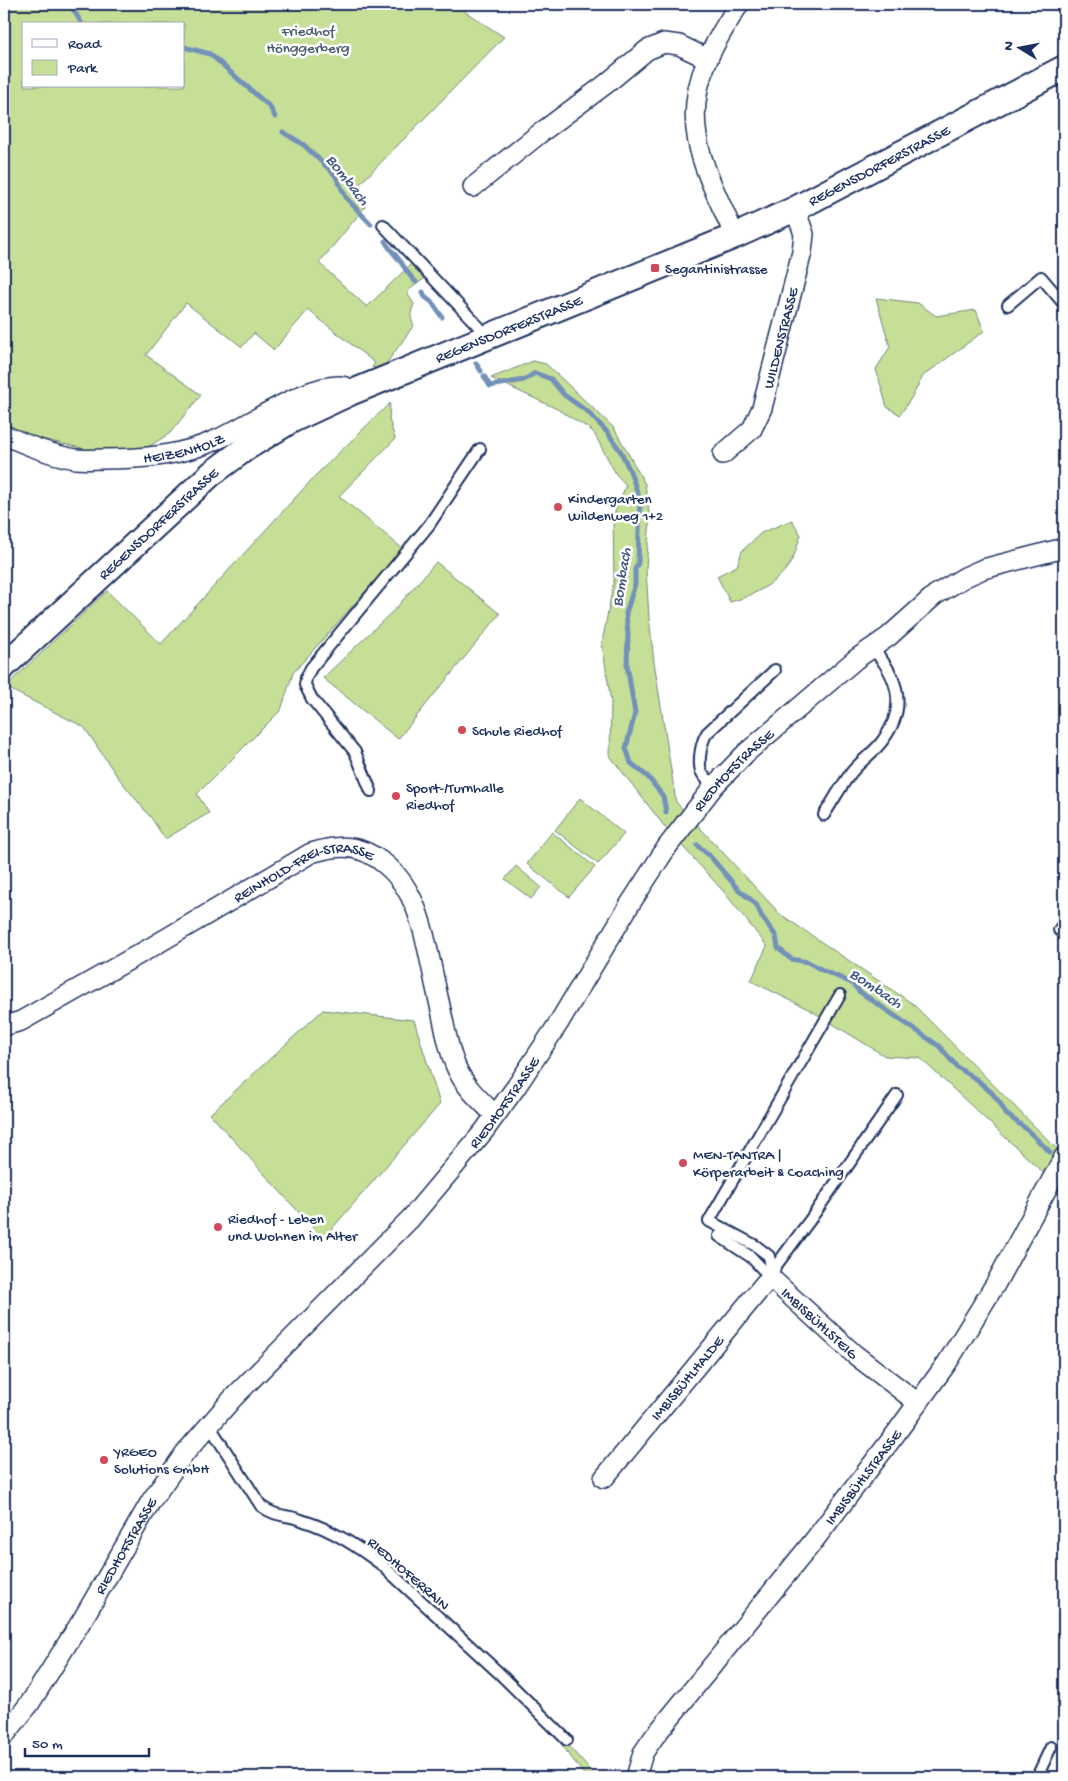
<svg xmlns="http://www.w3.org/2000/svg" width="1068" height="1781" font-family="'Gochi Hand',sans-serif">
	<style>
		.green { fill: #c6df96; stroke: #70877a; fill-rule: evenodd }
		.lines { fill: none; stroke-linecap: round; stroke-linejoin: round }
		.stream { stroke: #7291b9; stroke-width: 5 }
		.service-casing { stroke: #1b2f5e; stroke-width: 14 }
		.minor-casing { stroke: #1b2f5e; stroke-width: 22 }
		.tertiary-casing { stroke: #1b2f5e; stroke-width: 28 }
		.service { stroke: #fff; stroke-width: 10 }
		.minor { stroke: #fff; stroke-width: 19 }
		.tertiary { stroke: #fff; stroke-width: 24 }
		.poi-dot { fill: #d1495b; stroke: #fff; stroke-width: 2 }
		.labels { text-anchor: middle; stroke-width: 5; stroke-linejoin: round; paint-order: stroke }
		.park-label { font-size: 15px; fill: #465b6c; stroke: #fff }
		.street-label { font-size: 15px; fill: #1b2f5e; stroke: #fff }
		.poi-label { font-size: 15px; fill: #1b2f5e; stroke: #fff; text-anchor: start }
		.water-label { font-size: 16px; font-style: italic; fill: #3f5884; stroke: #fff }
	</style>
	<rect width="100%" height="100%" fill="#fff"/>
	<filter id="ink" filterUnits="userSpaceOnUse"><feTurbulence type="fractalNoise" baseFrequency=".02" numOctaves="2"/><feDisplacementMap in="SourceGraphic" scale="10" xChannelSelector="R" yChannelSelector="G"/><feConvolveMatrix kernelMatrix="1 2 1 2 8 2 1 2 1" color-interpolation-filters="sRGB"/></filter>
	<g filter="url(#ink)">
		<g class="green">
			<path d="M 4,4 L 469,4 L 464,11 L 504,37 L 354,190 L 365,207 L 319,263 L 367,307 L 412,263 L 425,278 L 409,290 L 408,295 L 414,304 C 411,312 409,317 414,325 L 386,364 L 375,368 L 372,367 L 375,363 L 308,310 L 274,350 L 254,333 L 242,347 L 186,303 L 146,355 L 201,395 L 170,433 L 142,451 L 94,451 L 33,437 L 4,425 ZM 24,24 L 184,24 L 184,86 L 24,86 Z"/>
			<path d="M 876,298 L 918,303 L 936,316 L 976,310 L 984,331 L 923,376 L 913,395 L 900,415 L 887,407 L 876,369 L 890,347 Z"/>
			<path d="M 533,361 L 546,364 L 614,428 L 645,484 L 650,519 L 646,569 L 649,618 L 654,662 L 676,802 L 780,914 L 913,1004 L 1064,1156 L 1064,1192 L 920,1058 L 885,1056 L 810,1010 L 751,981 L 767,946 L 724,892 L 665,827 L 610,756 L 611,702 L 602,643 L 614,580 L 613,517 L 626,485 L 616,474 L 594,433 L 590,429 L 557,409 L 491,378 Z"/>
			<path d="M 390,403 L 389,419 L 395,439 L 339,496 L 403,549 L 293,673 L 281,710 L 197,794 L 209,813 L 165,839 L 152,819 L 117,776 L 84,727 L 5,687 L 107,591 L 161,644 L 316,475 Z"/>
			<path d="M 792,520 L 801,535 C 797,545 794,560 787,568 C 774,585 750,597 730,602 L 717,576 L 737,566 L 742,551 L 761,533 Z"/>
			<path d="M 436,562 L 500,614 L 398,739 L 323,678 L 396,608 Z"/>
			<path d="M 580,798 L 624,834 L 598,864 L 555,830 Z"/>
			<path d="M 552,832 L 595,867 L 569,897 L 527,864 Z"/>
			<path d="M 516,866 L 541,887 L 531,899 L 505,879 Z"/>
			<path d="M 323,1010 L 414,1020 L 440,1104 L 323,1239 L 210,1114 Z"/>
			<path d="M 555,1736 L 560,1736 L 596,1777 L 586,1777 Z"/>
		</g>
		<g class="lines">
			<g class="stream">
				<path d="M 70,4 L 82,24"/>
				<path d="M 184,47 L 210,54 L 270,107 L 275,117"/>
				<path d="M 283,132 L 304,145 L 335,175 L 347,199 L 371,224"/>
				<path d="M 385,241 C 389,249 395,254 400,261 C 406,269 408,275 416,282"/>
				<path d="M 423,292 L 425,297 L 432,302 L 442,317"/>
				<path d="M 476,363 L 481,371"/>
				<path d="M 484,376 L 490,386 L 524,380 L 535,373 L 551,379 L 564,395 L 588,412 L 608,433 L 621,452 L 630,471 L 640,500 L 638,563 L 635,569 L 635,584 L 626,613 L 628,634 L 627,665 L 635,713 L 626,748 L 631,763 L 648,777 L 663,796 L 666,812"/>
				<path d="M 697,845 L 709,855 L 738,889 L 756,904 L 762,917 L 776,936 L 778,948 L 791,959 L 808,962 L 822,970 L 852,983 L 860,992 L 939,1046 L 957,1067 L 976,1079 L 992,1093 L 1000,1103 L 1006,1114 L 1025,1128 L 1050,1152"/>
			</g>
			<defs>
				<g id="service">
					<path d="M 383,225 L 480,328 L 486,338"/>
					<path d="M 1008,305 L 1041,277 L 1064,304"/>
					<path d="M 714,786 C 709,782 704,778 701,771 C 698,761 701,742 707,733 L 775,670"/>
					<path d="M 371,791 L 355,752 L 312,699 L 305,685 L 306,678 L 311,668 L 429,525 L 480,449"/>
					<path d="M 824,815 C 833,801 841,786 851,773 C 860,761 874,753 883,740 C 908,707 898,676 872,648"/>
					<path d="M 1059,930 L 1064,923"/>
					<path d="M 719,1236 L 751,1257 L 772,1279"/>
					<path d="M 773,1277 L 775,1267 L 810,1220 L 897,1095"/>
					<path d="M 773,1280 L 769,1256 L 756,1246 L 709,1221 L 840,995"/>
					<path d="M 209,1425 L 261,1506 C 277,1518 287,1514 304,1521 C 333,1530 358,1547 382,1565 L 498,1672 L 567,1740"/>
					<path d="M 1037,1777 L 1051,1747"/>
				</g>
				<g id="minor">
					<path d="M 473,187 L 539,134 L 606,84 L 647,50 L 664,43 L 679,45 L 708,59"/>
					<path d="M 735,236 C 708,175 678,128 707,61 C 715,41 728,22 739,4"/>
					<path id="s1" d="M 4,435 C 27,445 51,455 76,459 C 85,460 94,459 103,459 C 141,459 182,456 218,439 C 248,426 315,378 346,387 L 350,393"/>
					<path id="s2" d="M 723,454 L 752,429 L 762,408 L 802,252 L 804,234 L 795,209"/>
					<path id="s3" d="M 4,1026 L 21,1021 L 150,948 L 311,853 C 341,844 360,844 385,864 C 417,890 424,932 432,969 C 436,989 441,1009 445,1029 C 448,1042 451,1057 457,1069 C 465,1087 481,1101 495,1115"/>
					<path id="s4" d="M 604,1478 L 765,1283 L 773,1280 L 854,1354 L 918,1403"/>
					<path id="s5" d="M 4,1736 L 30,1703 L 84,1617 L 151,1501 L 185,1453 L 233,1398 L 411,1218 L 484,1131 L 516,1087 L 558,1024 L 630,904 L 667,847 L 714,786 L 746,753 L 856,659 L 888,637 L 935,595 L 965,577 L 983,569 L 1064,548"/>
					<path id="s6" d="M 636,1777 L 643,1753 L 654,1737 L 812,1543 L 894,1436 L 947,1363 L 996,1283 L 1064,1157"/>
				</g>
				<g id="tertiary">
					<path id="s7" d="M 4,666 L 211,474 L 246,448 L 292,420 L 350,393 L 735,236 L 795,209 L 1064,68"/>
				</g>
			</defs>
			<use href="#service" class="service-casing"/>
			<use href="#minor" class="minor-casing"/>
			<use href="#tertiary" class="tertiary-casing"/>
			<use href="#service" class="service"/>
			<use href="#minor" class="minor"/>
			<use href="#tertiary" class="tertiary"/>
		</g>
	</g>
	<g class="poi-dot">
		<rect x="650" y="263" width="10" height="10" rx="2.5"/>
		<circle cx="558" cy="507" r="5"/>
		<circle cx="462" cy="730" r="5"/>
		<circle cx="396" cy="796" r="5"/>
		<circle cx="683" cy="1163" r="5"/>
		<circle cx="218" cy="1227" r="5"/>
		<circle cx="104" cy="1460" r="5"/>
	</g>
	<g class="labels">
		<g class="park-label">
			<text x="308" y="35">Friedhof<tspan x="308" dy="17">Hönggerberg</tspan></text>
		</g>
		<g class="street-label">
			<text dy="5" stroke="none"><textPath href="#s7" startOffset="1020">REGENSDORFERSTRASSE</textPath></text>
			<text dy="5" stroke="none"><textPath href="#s7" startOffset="615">REGENSDORFERSTRASSE</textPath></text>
			<text dy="5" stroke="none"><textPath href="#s2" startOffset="134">WILDENSTRASSE</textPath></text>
			<text dy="5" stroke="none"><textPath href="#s1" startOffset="185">HEIZENHOLZ</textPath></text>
			<text dy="5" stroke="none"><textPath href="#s7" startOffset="210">REGENSDORFERSTRASSE</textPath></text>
			<text dy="5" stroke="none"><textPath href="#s5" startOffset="1216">RIEDHOFSTRASSE</textPath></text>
			<text dy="5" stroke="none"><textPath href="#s3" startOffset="341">REINHOLD-FREI-STRASSE</textPath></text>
			<text dy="5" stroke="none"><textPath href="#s5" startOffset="811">RIEDHOFSTRASSE</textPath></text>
			<text dy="5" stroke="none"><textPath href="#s4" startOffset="325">IMBISBÜHLSTEIG</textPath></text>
			<text dy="5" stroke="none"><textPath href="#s4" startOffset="130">IMBISBÜHLHALDE</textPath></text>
			<text dy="5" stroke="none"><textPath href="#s6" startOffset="378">IMBISBÜHLSTRASSE</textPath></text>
			<text dy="5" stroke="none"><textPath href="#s5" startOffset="226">RIEDHOFSTRASSE</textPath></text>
			<text transform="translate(409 1573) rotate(41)" y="5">RIEDHOFERRAIN</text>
		</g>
		<g class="poi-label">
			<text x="665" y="273">Segantinistrasse</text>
			<text x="568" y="503">Kindergarten<tspan x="568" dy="17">Wildenweg 1+2</tspan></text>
			<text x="472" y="735">Schule Riedhof</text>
			<text x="406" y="792">Sport-/Turnhalle<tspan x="406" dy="17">Riedhof</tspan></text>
			<text x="693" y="1159">MEN-TANTRA |<tspan x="693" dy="17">Körperarbeit &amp; Coaching</tspan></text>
			<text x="228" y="1223">Riedhof - Leben<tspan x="228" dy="17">und Wohnen im Alter</tspan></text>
			<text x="114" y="1456">YRGEO<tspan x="114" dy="17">Solutions GmbH</tspan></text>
		</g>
		<g class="water-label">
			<text transform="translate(349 179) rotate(52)" y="6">Bombach</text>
			<text transform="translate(620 577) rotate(-81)" y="6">Bombach</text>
			<text transform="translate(877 987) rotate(34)" y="6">Bombach</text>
		</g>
	</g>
	<rect width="1068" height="1781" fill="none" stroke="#fff" stroke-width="20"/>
	<rect x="10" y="10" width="1048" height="1761" fill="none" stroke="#1b2f5e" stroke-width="2" filter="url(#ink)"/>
	<rect x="22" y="22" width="162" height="65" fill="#ffffff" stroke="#a4acbf"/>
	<rect x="32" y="39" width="25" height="8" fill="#ffffff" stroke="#a4acbf"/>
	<text x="68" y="48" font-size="15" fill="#1b2f5e">Road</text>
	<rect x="32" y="60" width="25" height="15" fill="#c6df96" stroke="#a4acbf"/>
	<text x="68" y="72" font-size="15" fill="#1b2f5e">Park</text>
	<g transform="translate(1020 48) rotate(280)" stroke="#ffffff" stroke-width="4" paint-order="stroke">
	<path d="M0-4L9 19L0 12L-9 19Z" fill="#1b2f5e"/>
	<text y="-8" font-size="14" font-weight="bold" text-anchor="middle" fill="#1b2f5e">N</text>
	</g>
	<path d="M25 1748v8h124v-8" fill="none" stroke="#1b2f5e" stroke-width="2.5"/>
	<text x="32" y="1748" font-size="15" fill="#1b2f5e" stroke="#ffffff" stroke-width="4" paint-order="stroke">50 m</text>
</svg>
